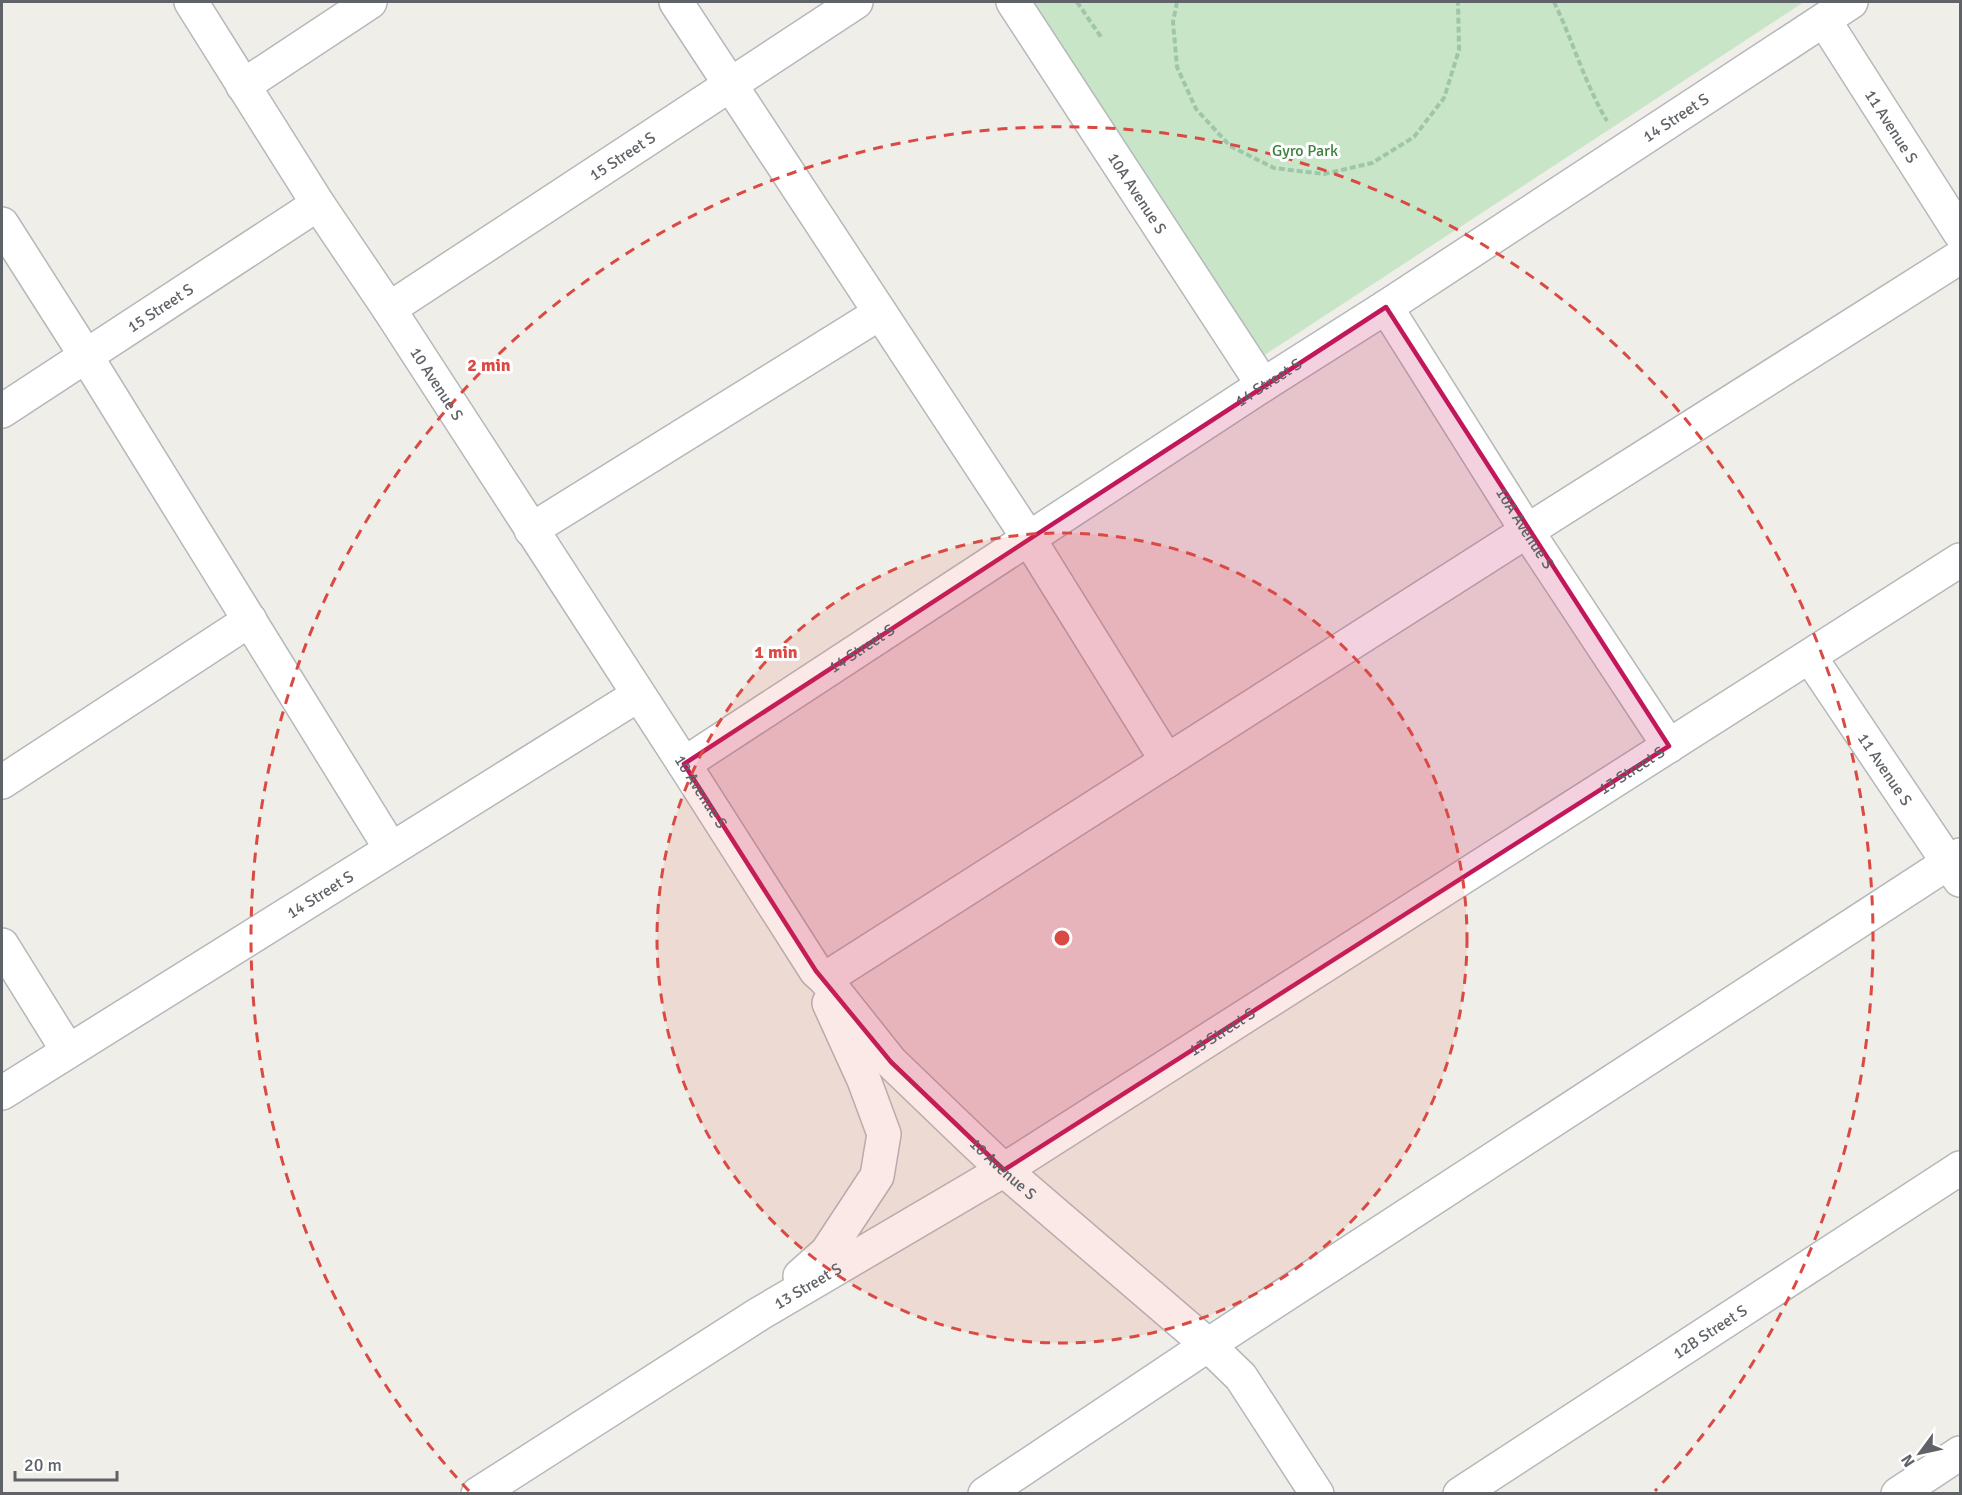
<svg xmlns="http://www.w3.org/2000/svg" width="1962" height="1495" font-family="Signika,sans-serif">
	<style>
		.green { fill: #c8e5c7 }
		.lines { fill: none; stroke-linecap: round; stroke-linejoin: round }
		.minor-casing { stroke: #b5b8bb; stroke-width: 36 }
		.path { stroke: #a0c6aa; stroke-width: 4; stroke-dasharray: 6 3; stroke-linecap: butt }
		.minor { stroke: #fff; stroke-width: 33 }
		.marked { fill: #c2185b; fill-opacity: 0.2; stroke: #c2185b; stroke-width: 4.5; stroke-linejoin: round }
		.ring { fill: none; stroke: #db4943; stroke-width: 3; stroke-dasharray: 10 8 }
		.labels { text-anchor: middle; stroke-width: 6; stroke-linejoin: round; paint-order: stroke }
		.street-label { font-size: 16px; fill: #5f6367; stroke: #fff }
		.park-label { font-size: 16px; fill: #3d803d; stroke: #fff }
		.centre { fill: #db4943; stroke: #fff; stroke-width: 3 }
		.ring-label { font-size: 18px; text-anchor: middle; font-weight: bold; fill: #db4943; stroke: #fff; stroke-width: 6; stroke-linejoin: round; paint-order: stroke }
	</style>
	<rect width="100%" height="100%" fill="#f0eee8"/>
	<path class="green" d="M 1028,2 L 1804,2 L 1263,356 Z"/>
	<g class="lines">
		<defs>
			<g id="minor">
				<path id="s1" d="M 191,2 L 318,204 L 389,309 L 684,764 L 816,971 L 825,979 L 891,1062 L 970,1138 L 1004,1170 L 1208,1345 L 1241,1377 L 1317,1494"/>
				<path d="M 676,2 L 1029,539 L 1167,761"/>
				<path id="s2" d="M 1013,2 L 1263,385"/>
				<path id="s3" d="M 1824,20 L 1960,233"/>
				<path d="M 243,86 L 370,2"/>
				<path d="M 2,224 L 86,356 L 391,849"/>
				<path id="s4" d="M 1386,307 L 1527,531 L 1669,746"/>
				<path id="s5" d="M 389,309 L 856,2"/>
				<path id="s6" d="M 2,411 L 318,204"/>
				<path d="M 531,530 L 880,313"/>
				<path id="s7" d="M 1810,657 L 1960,880"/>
				<path id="s8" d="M 684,764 L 1263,385 L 1386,307 L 1851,2"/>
				<path d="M 2,782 L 250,620"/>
				<path d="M 2,945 L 68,1051"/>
				<path d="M 825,979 L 1527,531 L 1960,257"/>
				<path id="s9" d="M 2,1093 L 638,695"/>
				<path d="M 800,1276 L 827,1252 L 877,1176 L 884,1134 L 864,1080 L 829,1003"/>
				<path id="s10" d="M 478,1494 L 759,1314 L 1004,1170 L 1960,560"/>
				<path d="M 985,1494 L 1208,1345 L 1960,855"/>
				<path id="s11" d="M 1460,1494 L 1960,1168"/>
				<path d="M 1898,1494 L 1960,1453"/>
			</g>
		</defs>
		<use href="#minor" class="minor-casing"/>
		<g class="path">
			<path d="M 1077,2 L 1101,37"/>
			<path d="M 1177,2 L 1173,22 L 1177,67 L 1196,109 L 1230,146 L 1274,168 L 1324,174 L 1372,163 L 1414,137 L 1444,98 L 1459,50 L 1458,2"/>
			<path d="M 1554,2 C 1573,41 1585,84 1607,121"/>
		</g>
		<use href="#minor" class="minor"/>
	</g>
	<path class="marked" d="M 1386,307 L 1669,746 L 1004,1170 L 891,1062 L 816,971 L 684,764 Z"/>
	<circle cx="1062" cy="938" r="405" fill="#db4943" fill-opacity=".12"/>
	<g class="ring">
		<circle cx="1062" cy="938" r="405"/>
		<path d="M469 1491A811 811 0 1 1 1655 1491"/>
	</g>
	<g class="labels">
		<g class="street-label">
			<text dy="6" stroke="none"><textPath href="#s8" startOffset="1184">14 Street S</textPath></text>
			<text dy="6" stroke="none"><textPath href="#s3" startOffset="126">11 Avenue S</textPath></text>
			<text dy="6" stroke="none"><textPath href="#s5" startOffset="279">15 Street S</textPath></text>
			<text dy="6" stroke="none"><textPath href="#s2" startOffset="228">10A Avenue S</textPath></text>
			<text dy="6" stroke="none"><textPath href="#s6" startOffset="189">15 Street S</textPath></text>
			<text dy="6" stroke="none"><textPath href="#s8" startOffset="698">14 Street S</textPath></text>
			<text dy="6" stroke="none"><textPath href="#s1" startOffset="454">10 Avenue S</textPath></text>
			<text dy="6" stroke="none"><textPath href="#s4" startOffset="261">10A Avenue S</textPath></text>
			<text dy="6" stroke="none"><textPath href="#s8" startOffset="212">14 Street S</textPath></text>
			<text dy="6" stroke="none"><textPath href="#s7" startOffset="135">11 Avenue S</textPath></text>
			<text dy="6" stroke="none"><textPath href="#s10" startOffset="1362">13 Street S</textPath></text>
			<text dy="6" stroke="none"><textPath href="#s1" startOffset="940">10 Avenue S</textPath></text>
			<text dy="6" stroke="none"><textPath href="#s9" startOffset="375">14 Street S</textPath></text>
			<text dy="6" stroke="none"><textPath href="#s10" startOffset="876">13 Street S</textPath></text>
			<text dy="6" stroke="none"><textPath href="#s1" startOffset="1426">10 Avenue S</textPath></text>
			<text dy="6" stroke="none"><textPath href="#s10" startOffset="390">13 Street S</textPath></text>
			<text dy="6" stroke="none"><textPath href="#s11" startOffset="298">12B Street S</textPath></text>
		</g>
		<g class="park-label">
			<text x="1305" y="156">Gyro Park</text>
		</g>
	</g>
	<circle cx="1062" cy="938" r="9" class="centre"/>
	<g class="ring-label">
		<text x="489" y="371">2 min</text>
		<text x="776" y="658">1 min</text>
	</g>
	<rect width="1962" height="1495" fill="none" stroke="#5f6367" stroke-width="6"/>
	<g transform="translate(1920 1453) rotate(237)" stroke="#ffffff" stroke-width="4.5" paint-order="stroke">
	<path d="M0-4.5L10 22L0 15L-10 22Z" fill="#5f6367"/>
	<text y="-9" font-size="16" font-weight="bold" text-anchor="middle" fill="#5f6367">N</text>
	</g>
	<path d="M15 1471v9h102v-9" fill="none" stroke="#5f6367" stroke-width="3"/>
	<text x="24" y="1471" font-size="18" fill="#5f6367" stroke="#ffffff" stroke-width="4.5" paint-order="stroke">20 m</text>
</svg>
